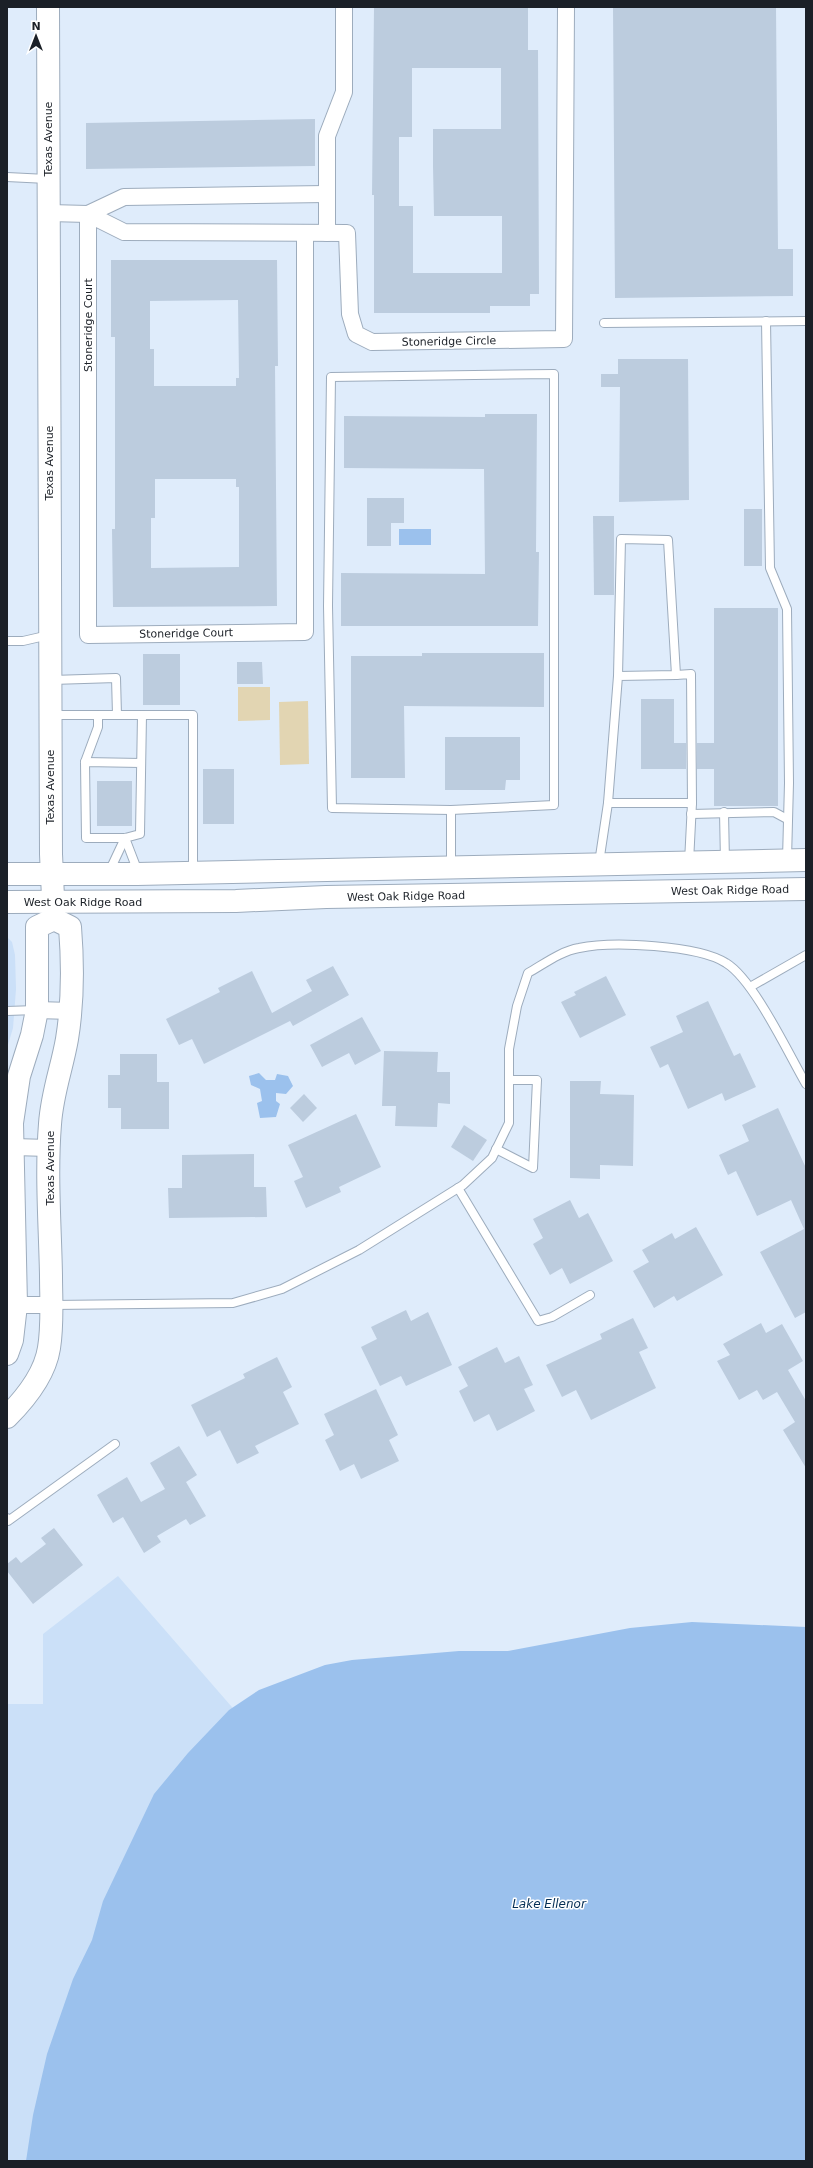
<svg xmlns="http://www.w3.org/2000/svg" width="813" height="2168" font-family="'DejaVu Sans',sans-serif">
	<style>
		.built { fill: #cbe0f8 }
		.green { fill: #e2d5b2 }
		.water { fill: #9bc1ed }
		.building { fill: #bcccde; fill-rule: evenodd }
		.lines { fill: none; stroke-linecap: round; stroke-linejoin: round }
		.lane-casing { stroke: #9dacbd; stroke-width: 10 }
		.street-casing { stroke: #9dacbd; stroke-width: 18 }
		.secondary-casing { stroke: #9dacbd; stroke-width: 24 }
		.lane { stroke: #fff; stroke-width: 8 }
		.street { stroke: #fff; stroke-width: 16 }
		.secondary { stroke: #fff; stroke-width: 22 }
		.labels { text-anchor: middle; stroke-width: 3; stroke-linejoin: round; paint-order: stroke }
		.street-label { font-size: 11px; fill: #1b2027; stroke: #fff }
		.water-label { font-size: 12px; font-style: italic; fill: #042e55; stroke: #fff }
	</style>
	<rect width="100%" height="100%" fill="#dfecfb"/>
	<g class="built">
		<path d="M 7,937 L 12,942 L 15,955 L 16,989 L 13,1028 L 7,1048 Z"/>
		<path d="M 118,1576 L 290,1774 L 88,2161 L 7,2161 L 7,1704 L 43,1704 L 43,1634 Z"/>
	</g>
	<g class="green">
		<path d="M 238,687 L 270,687 L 270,720 L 238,721 Z"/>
		<path d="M 308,701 L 309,764 L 280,765 L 279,702 Z"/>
	</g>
	<g class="water">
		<rect x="399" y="529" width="32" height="16"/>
		<path d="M 259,1073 L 266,1080 L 275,1080 L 277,1074 L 288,1076 L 293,1086 L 286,1094 L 276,1093 L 276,1101 L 280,1104 L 276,1117 L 260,1118 L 257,1103 L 262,1101 L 260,1089 L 251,1085 L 249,1076 Z"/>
		<path d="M 692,1622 L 806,1627 L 806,2161 L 26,2161 L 33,2115 L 47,2054 L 73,1979 L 92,1940 L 103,1901 L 154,1794 L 188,1753 L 229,1710 L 259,1690 L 325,1665 L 352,1660 L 459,1651 L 508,1651 L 630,1628 Z"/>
	</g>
	<g class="building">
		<path d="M 374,7 L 528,7 L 528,50 L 538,50 L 539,294 L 530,294 L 530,306 L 490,306 L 490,313 L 374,313 L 374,195 L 372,195 ZM 412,68 L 501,68 L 501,129 L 433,129 L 433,166 L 434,216 L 502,216 L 502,273 L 413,273 L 413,206 L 399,206 L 399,137 L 412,137 Z"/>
		<path d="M 613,7 L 776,7 L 778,249 L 793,249 L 793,296 L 615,298 Z"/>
		<path d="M 315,119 L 315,166 L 86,169 L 86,123 Z"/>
		<path d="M 111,260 L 277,260 L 278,366 L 275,366 L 277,606 L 113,607 L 112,529 L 115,529 L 115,337 L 111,337 ZM 238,300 L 239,378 L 236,378 L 236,386 L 154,386 L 154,349 L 150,349 L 150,301 ZM 155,479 L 236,479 L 236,487 L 239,487 L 239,567 L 151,568 L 151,518 L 155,518 Z"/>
		<path d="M 618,359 L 688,359 L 689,500 L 619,502 L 620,387 L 601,387 L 601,374 L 618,374 Z"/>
		<path d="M 485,414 L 537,414 L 536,552 L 539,552 L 538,626 L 341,626 L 341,573 L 485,574 L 484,469 L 344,468 L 344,416 L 485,417 Z"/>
		<path d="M 367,498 L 404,498 L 404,523 L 391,523 L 391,546 L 367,546 Z"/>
		<rect x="744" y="509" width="18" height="57"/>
		<path d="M 593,516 L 614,516 L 614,595 L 594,595 Z"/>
		<path d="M 714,608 L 778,608 L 778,806 L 714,806 L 714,769 L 697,769 L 697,743 L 714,743 Z"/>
		<path d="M 422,653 L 544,653 L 544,707 L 404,706 L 405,778 L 351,778 L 351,656 L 422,656 Z"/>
		<rect x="143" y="654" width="37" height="51"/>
		<path d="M 237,662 L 262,662 L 263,684 L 237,684 Z"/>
		<path d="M 641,699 L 674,699 L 674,743 L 686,743 L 686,769 L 641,769 Z"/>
		<path d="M 445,737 L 520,737 L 520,780 L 506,780 L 505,790 L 445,790 Z"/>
		<rect x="203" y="769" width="31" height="55"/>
		<rect x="97" y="781" width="35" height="45"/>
		<path d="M 333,966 L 349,995 L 293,1026 L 290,1021 L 204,1064 L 192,1039 L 179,1045 L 166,1019 L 220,992 L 218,988 L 252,971 L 272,1013 L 312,991 L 306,980 Z"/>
		<path d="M 606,976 L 626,1015 L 580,1038 L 561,1002 L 576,995 L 574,992 Z"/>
		<path d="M 708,1001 L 734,1056 L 740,1053 L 756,1087 L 725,1101 L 722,1093 L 688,1109 L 668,1064 L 660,1068 L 650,1047 L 683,1032 L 676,1016 Z"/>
		<path d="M 362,1017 L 381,1051 L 355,1065 L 349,1053 L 322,1067 L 310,1045 Z"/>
		<path d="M 384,1051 L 438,1052 L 437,1072 L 450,1072 L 450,1104 L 438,1103 L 437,1127 L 395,1126 L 396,1106 L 382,1106 Z"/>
		<path d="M 120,1054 L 157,1054 L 157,1082 L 169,1082 L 169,1129 L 121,1129 L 121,1108 L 108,1108 L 108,1075 L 120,1075 Z"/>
		<path d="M 570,1081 L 601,1081 L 600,1094 L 634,1095 L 633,1166 L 600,1165 L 600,1179 L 570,1178 Z"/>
		<path d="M 304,1094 L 317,1108 L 303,1122 L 290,1108 Z"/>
		<path d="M 778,1108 L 806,1168 L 806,1312 L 795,1318 L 760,1252 L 804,1229 L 791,1200 L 757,1216 L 736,1171 L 728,1175 L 719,1155 L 749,1141 L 742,1125 Z"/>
		<path d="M 356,1114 L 381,1167 L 339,1187 L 341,1192 L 306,1208 L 294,1181 L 303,1177 L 288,1145 Z"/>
		<path d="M 464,1125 L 487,1140 L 473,1161 L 451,1147 Z"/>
		<path d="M 254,1154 L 254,1187 L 266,1187 L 267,1217 L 169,1218 L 168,1188 L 182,1188 L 182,1155 Z"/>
		<path d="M 570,1200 L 579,1218 L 588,1213 L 613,1261 L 570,1284 L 562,1268 L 550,1275 L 533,1244 L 543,1238 L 533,1219 Z"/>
		<path d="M 696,1227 L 723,1275 L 677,1301 L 674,1296 L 654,1308 L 633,1271 L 649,1262 L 642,1250 L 672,1233 L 675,1239 Z"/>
		<path d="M 406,1310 L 411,1321 L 428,1312 L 452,1365 L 406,1386 L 401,1376 L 380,1386 L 361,1347 L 377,1339 L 371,1327 Z"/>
		<path d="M 633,1318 L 648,1348 L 639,1352 L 656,1388 L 591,1420 L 576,1390 L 562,1397 L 546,1365 L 602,1339 L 600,1334 Z"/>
		<path d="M 761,1323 L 766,1333 L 782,1324 L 803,1361 L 788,1370 L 806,1401 L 806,1468 L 783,1430 L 795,1422 L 777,1392 L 763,1400 L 757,1390 L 739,1400 L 717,1361 L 730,1355 L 723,1344 Z"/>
		<path d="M 497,1347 L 505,1363 L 519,1356 L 533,1385 L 524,1389 L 535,1411 L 497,1431 L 489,1414 L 474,1422 L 459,1391 L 468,1386 L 458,1367 Z"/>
		<path d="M 277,1357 L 292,1387 L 283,1392 L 299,1424 L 255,1446 L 259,1453 L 237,1464 L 220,1430 L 207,1437 L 191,1405 L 245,1378 L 243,1374 Z"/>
		<path d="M 376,1389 L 398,1435 L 389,1440 L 399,1461 L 361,1479 L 354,1464 L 340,1471 L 325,1440 L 334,1435 L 324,1414 Z"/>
		<path d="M 179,1446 L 197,1475 L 186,1482 L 206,1516 L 190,1525 L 186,1519 L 157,1536 L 161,1542 L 144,1553 L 123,1517 L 113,1523 L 97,1495 L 127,1477 L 141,1502 L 165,1489 L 150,1463 Z"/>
		<path d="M 54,1528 L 83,1565 L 33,1604 L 7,1571 L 7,1564 L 16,1557 L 21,1563 L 46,1544 L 41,1538 Z"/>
	</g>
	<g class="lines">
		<defs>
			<g id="lane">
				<path d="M 7,177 L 47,179"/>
				<path d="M 766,321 L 770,568 L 787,609 L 789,783 L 787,859"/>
				<path d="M 604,323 L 806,321"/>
				<path d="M 554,374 L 554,805 L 451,810 L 332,808 L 328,606 L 331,377 Z"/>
				<path d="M 7,641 L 23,641 L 49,635"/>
				<path d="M 676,675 L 691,674 L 692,803 L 689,862"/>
				<path d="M 52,680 L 116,678 L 117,715"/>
				<path d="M 52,715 L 193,715 L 193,872"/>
				<path d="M 85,762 L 98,727 L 98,715"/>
				<path d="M 141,763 L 85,762 L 86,838 L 125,838 L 140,834 L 142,715"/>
				<path d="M 608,803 L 692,803"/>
				<path d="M 451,810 L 451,866"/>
				<path d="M 724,812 L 725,862"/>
				<path d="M 691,814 L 774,812 L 787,819"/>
				<path d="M 125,838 L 135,864 L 137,874"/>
				<path d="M 599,863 L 608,803 L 618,676 L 676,675 L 668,540 L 621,539 L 618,676"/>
				<path d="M 109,872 L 125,838"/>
				<path d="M 750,987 L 806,955"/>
				<path d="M 7,1011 L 36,1010"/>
				<path d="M 496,1149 L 533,1168 L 537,1080 L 509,1080"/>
				<path d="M 458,1188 L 538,1321 L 552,1317 L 590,1295"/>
				<path d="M 52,1305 L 233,1303 L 282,1289 L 359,1250 L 463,1185 L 492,1158 L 509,1123 L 509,1049 L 517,1006 L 528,973 C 544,964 561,951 579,948 C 612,941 698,945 726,963 C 754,980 788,1053 806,1084"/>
				<path d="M 7,1518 L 8,1521 L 115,1444"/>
			</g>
			<g id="street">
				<path d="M 49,213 L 88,214 L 124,232 L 347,233 L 350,314 L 356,334 L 372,342 L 564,339 L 566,7"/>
				<path d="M 88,214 L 88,635 L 305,632 L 305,233"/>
				<path d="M 88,214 L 124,197 L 326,194"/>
				<path d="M 327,233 L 327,136 L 344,92 L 344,7"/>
				<path d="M 37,1010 L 71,1011"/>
				<path d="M 13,1147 L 49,1148"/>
				<path d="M 16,1305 L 52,1305"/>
			</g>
			<g id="secondary">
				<path d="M 48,7 L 51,854 L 54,919"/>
				<path d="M 7,874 L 137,874 L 806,860"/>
				<path d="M 7,902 L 236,901 L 326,897 L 806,889"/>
				<path d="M 7,1354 L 12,1340 L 16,1305 L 12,1123 L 19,1076 L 32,1035 L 37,1010 L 37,927 L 54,919"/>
				<path d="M 7,1417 C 25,1399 45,1374 49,1348 C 53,1324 51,1299 51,1275 C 50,1225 46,1174 50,1124 C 52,1093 62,1068 67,1039 C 73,1002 73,964 70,927 L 54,919"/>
			</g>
		</defs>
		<use href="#lane" class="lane-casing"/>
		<use href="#street" class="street-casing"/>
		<use href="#secondary" class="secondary-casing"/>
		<use href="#lane" class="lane"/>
		<use href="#street" class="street"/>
		<use href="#secondary" class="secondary"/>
	</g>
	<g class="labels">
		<g class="street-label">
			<text transform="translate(48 139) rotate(-90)" y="4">Texas Avenue</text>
			<text transform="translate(88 325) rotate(-90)" y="4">Stoneridge Court</text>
			<text transform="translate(449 341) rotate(-1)" y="4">Stoneridge Circle</text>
			<text transform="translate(49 463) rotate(-90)" y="4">Texas Avenue</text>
			<text transform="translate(186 633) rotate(-1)" y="4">Stoneridge Court</text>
			<text transform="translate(50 787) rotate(-90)" y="4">Texas Avenue</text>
			<text transform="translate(730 890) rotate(-1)" y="4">West Oak Ridge Road</text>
			<text transform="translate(406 896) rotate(-1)" y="4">West Oak Ridge Road</text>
			<text x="83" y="906">West Oak Ridge Road</text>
			<text transform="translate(50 1168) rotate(-90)" y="4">Texas Avenue</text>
		</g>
		<g class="water-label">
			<text x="549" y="1908">Lake Ellenor</text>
		</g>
	</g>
	<rect width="813" height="2168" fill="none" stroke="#1b2027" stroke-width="16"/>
	<g transform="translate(36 36)" stroke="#ffffff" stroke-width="3" paint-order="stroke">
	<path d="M0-3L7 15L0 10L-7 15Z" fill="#1b2027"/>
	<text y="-6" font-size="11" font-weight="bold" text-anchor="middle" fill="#1b2027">N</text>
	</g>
</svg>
